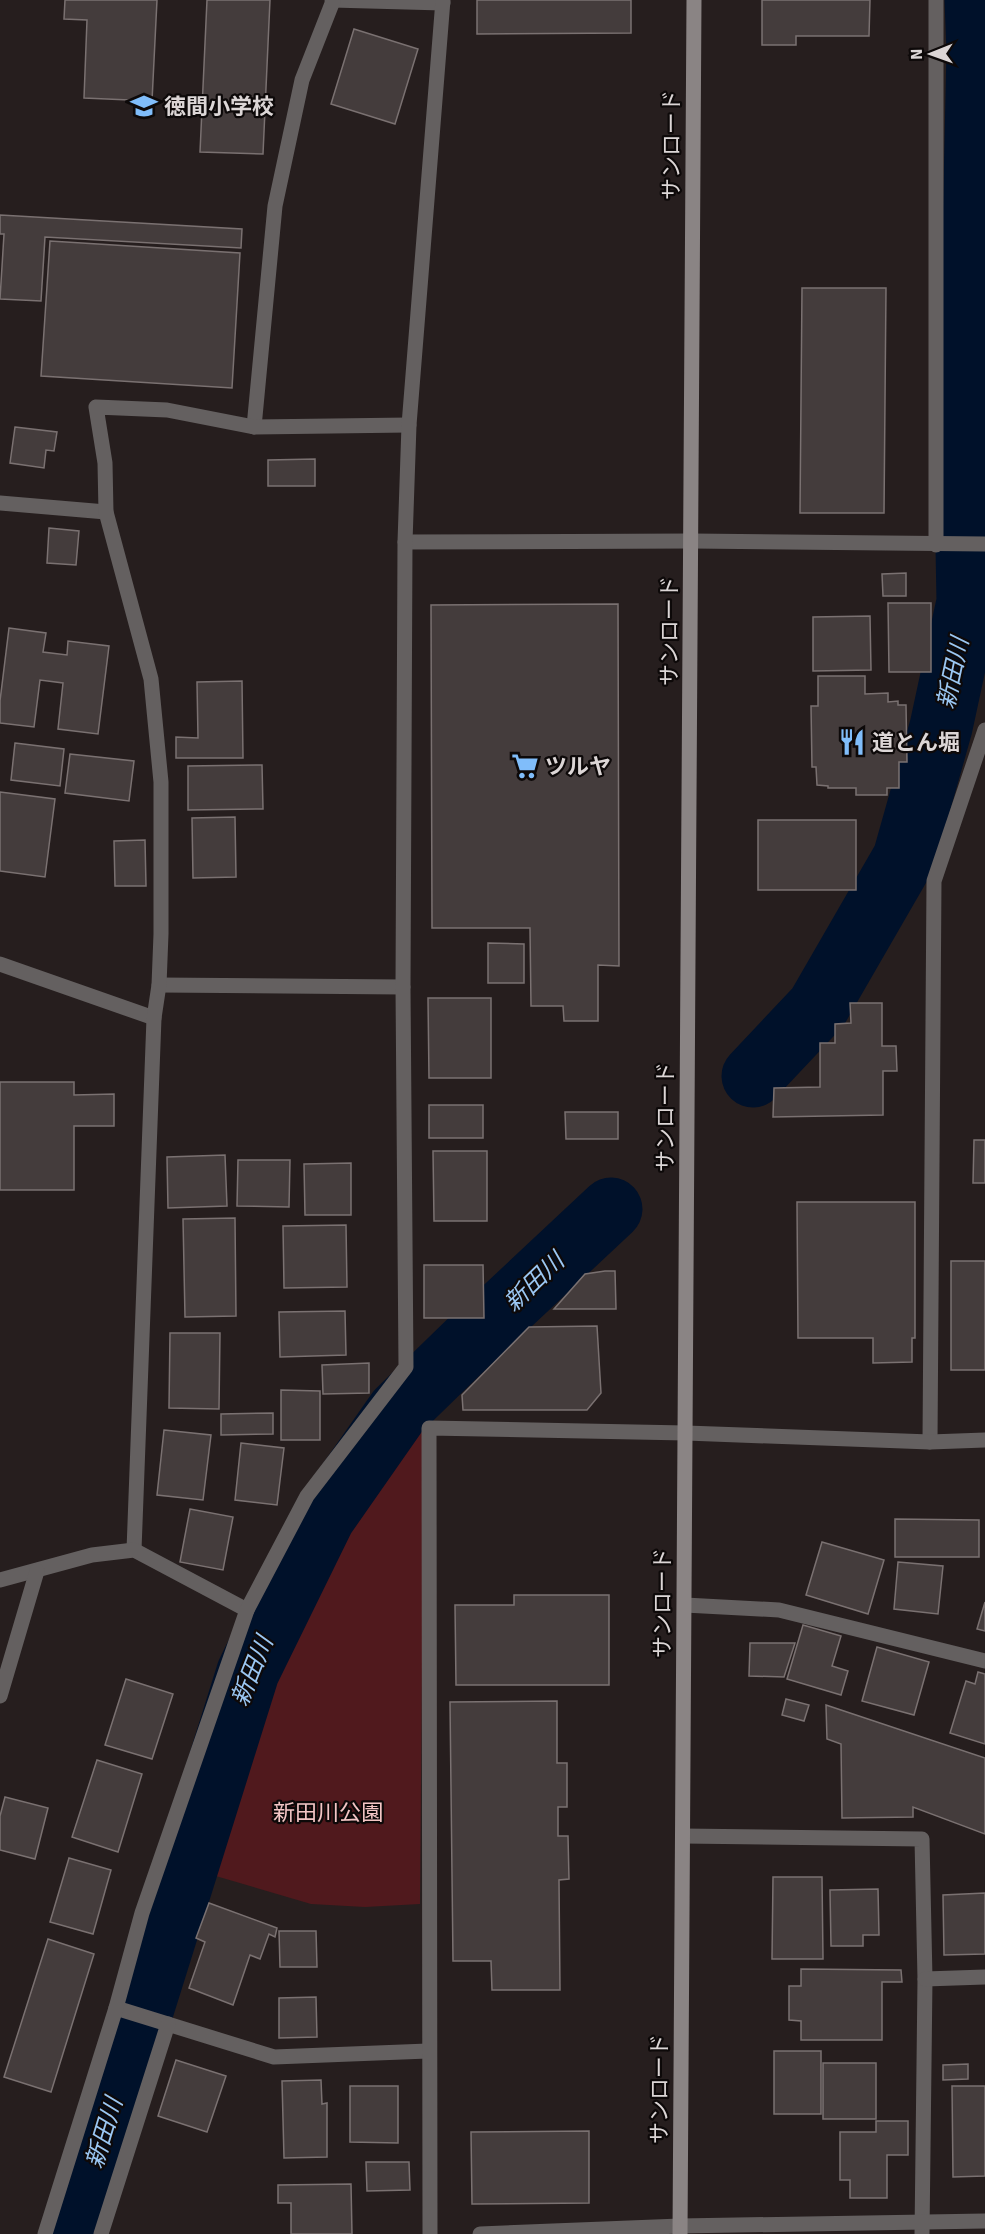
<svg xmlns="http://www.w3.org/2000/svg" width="985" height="2234" font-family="Signika,'Noto Sans JP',sans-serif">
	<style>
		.green { fill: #50191d }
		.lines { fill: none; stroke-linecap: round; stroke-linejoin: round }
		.river { stroke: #00112a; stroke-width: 63 }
		.building { fill: #443c3c; stroke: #7a7171; stroke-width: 1.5 }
		.street { stroke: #646060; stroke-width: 15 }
		.secondary { stroke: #8a8484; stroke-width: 15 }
		.labels { text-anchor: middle; stroke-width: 4.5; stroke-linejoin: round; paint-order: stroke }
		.poi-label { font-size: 22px; font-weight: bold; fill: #dcd6d6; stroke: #0d0909; text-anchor: start }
		.street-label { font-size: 22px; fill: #dcd6d6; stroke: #0d0909 }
		.park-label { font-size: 22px; fill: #f3c5c5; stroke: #0d0909 }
		.water-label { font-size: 24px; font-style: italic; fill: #9bc7f3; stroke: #0d0909 }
	</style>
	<rect width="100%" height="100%" fill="#261e1e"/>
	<path class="green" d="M 424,1417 L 420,1904 L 365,1907 L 311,1904 L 209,1874 L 265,1700 L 331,1549 Z"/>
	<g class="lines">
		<g class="river">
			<path d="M 753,1076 L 818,1007 L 904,858 L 941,727 L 968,602 L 967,547 L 978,51 L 976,0"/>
			<path d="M 72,2234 L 248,1672 L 324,1517 L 398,1411 L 469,1342 L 611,1209"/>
		</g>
	</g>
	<g class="building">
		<path d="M 65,0 L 157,0 L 152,101 L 84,98 L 87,20 L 64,19 Z"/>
		<path d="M 207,0 L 270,0 L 263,154 L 200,152 Z"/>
		<path d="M 477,0 L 631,0 L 631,33 L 477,34 Z"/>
		<path d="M 762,0 L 870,0 L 869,36 L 796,36 L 796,45 L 762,45 Z"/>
		<path d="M 354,29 L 418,49 L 395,124 L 331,104 Z"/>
		<path d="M 0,215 L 242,229 L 241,248 L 45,237 L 41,301 L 0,299 L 4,234 L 0,234 Z"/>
		<path d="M 50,241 L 240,253 L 232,388 L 41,376 Z"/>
		<path d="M 802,288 L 886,288 L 884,513 L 800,513 Z"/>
		<path d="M 15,427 L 57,432 L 54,451 L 46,450 L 44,468 L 10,463 Z"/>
		<path d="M 315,459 L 315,486 L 268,486 L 268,460 Z"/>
		<path d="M 49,528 L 79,531 L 76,565 L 47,563 Z"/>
		<path d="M 906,573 L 906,596 L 883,596 L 882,574 Z"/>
		<path d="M 888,603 L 931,603 L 931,672 L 889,672 Z"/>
		<path d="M 618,604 L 619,966 L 598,965 L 598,1021 L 564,1021 L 563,1006 L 531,1006 L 530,928 L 432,928 L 431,605 Z"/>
		<path d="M 870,616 L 871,670 L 813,671 L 813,617 Z"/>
		<path d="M 9,628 L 46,633 L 43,652 L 67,655 L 68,641 L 109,646 L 98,734 L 58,729 L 63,683 L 40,680 L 34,727 L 0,723 L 0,701 Z"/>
		<path d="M 818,676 L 865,676 L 865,694 L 888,693 L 888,702 L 898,701 L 898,705 L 906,705 L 907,762 L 899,762 L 899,788 L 887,788 L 887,795 L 856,795 L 856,788 L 828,788 L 828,786 L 817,785 L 816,767 L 812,767 L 811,706 L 818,706 Z"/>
		<path d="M 242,681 L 243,758 L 176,758 L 176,737 L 198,738 L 197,682 Z"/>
		<path d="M 15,743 L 64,749 L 60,786 L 11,780 Z"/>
		<path d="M 70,754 L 134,761 L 129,801 L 65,793 Z"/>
		<path d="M 262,765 L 263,809 L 188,810 L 188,766 Z"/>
		<path d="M 0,792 L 55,799 L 45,877 L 0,871 Z"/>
		<path d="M 235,817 L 236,877 L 193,878 L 192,818 Z"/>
		<rect x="758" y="820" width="98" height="70"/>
		<path d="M 145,840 L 146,886 L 115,886 L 114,841 Z"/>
		<path d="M 488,943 L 524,944 L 524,983 L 488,983 Z"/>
		<path d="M 428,998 L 491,998 L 491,1078 L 429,1078 Z"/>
		<path d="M 850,1003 L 882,1003 L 882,1046 L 896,1046 L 897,1071 L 883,1071 L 883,1115 L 773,1117 L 774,1088 L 820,1087 L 820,1043 L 835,1043 L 835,1024 L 851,1023 Z"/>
		<path d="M 0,1082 L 74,1082 L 74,1095 L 114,1094 L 114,1126 L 74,1126 L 74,1190 L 0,1190 Z"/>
		<rect x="429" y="1105" width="54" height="33"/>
		<path d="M 565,1112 L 618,1112 L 618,1139 L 566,1139 Z"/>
		<path d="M 974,1140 L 985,1140 L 985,1183 L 973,1183 Z"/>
		<path d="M 433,1151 L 487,1151 L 487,1221 L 434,1221 Z"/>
		<path d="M 225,1155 L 227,1206 L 168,1208 L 167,1157 Z"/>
		<path d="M 238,1160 L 290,1160 L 289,1207 L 237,1206 Z"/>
		<path d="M 351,1163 L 351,1215 L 305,1215 L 304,1164 Z"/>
		<path d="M 797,1202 L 915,1202 L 915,1338 L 912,1338 L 912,1362 L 873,1363 L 873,1338 L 798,1338 Z"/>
		<path d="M 235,1218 L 236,1316 L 185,1317 L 183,1219 Z"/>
		<path d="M 346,1225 L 347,1287 L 284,1288 L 283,1226 Z"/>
		<rect x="951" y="1261" width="34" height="109"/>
		<path d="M 424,1265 L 483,1265 L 484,1318 L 424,1318 Z"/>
		<path d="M 605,1271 L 615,1271 L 616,1309 L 554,1309 L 585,1274 Z"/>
		<path d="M 345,1311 L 346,1355 L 280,1357 L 279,1312 Z"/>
		<path d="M 597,1326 L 601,1393 L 587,1410 L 463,1410 L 462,1395 L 529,1327 Z"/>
		<path d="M 170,1333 L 220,1333 L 219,1409 L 169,1408 Z"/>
		<path d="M 369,1363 L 369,1393 L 323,1394 L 322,1365 Z"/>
		<path d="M 281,1390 L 320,1391 L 320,1440 L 281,1440 Z"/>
		<path d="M 273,1413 L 273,1434 L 221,1435 L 221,1414 Z"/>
		<path d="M 164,1430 L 211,1435 L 203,1500 L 157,1495 Z"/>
		<path d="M 241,1443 L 284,1448 L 277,1505 L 235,1500 Z"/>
		<path d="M 190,1509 L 233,1517 L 223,1570 L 180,1562 Z"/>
		<path d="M 895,1519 L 979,1520 L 979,1557 L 895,1557 Z"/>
		<path d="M 822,1542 L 884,1560 L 868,1614 L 806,1595 Z"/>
		<path d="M 898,1562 L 943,1566 L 938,1614 L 894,1609 Z"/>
		<path d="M 514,1595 L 609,1595 L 609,1685 L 456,1685 L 455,1605 L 514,1605 Z"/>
		<path d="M 985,1602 L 985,1631 L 977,1629 Z"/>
		<path d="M 803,1625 L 841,1636 L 832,1666 L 848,1671 L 841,1695 L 787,1679 Z"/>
		<path d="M 750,1643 L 795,1643 L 784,1677 L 749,1676 Z"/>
		<path d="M 877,1647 L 929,1662 L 914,1715 L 862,1701 Z"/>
		<path d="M 978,1672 L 985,1674 L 985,1744 L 950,1733 L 966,1681 L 975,1684 Z"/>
		<path d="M 126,1679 L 173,1694 L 152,1759 L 105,1745 Z"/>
		<path d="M 786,1699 L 809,1705 L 804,1721 L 782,1715 Z"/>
		<path d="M 557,1701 L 557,1763 L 567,1763 L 567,1807 L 558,1807 L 558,1836 L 568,1836 L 569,1879 L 559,1880 L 560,1990 L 492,1990 L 491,1961 L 453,1961 L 450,1702 Z"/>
		<path d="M 826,1705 L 985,1758 L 985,1834 L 913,1807 L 913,1817 L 842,1818 L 841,1744 L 827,1739 Z"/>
		<path d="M 97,1760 L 142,1774 L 118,1852 L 72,1837 Z"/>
		<path d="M 5,1797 L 48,1808 L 35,1859 L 0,1850 L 0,1816 Z"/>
		<path d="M 69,1858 L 111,1870 L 93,1934 L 50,1922 Z"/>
		<path d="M 773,1877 L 822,1877 L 823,1959 L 772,1959 Z"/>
		<path d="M 878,1889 L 879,1935 L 863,1935 L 863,1946 L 831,1946 L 830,1890 Z"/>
		<path d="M 985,1893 L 985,1954 L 944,1955 L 943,1895 Z"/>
		<path d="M 209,1903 L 277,1928 L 275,1937 L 269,1934 L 260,1959 L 250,1955 L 233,2005 L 189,1988 L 205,1942 L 196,1938 Z"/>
		<path d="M 279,1931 L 316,1931 L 317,1967 L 280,1967 Z"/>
		<path d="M 48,1939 L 94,1954 L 51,2092 L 4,2077 Z"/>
		<path d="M 801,1969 L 901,1970 L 902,1982 L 882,1982 L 882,2040 L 801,2040 L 801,2021 L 789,2020 L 789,1986 L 801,1986 Z"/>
		<path d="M 316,1997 L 317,2037 L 279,2038 L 279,1998 Z"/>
		<rect x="774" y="2051" width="47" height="63"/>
		<path d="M 176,2060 L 226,2076 L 207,2132 L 158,2116 Z"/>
		<rect x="823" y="2063" width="53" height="56"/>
		<path d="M 968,2064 L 968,2079 L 943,2080 L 943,2065 Z"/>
		<path d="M 321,2080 L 322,2104 L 327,2103 L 327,2157 L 284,2158 L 282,2081 Z"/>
		<path d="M 350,2086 L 398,2086 L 398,2143 L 350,2142 Z"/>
		<path d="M 952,2086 L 985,2086 L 985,2176 L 953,2177 Z"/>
		<path d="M 876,2121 L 908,2121 L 908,2155 L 887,2155 L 887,2198 L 850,2198 L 850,2180 L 840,2180 L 840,2132 L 876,2132 Z"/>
		<path d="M 589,2131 L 589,2203 L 472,2204 L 471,2132 Z"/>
		<path d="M 366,2162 L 409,2162 L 410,2190 L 367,2191 Z"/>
		<path d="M 351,2184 L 352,2234 L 291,2234 L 291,2203 L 278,2203 L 278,2185 Z"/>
	</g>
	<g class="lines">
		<g class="street">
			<path d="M 332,0 L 443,3"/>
			<path d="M 254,427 L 275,206 L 302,80 L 333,1"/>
			<path d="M 0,503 L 106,512"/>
			<path d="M 405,542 L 692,541 L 985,544"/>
			<path d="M 936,545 L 936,0"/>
			<path d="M 0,964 L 154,1018"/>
			<path d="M 159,985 L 403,987"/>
			<path d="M 930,1442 L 934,881 L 985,730"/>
			<path d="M 134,1550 L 154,1018 L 159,985 L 161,934 L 161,782 L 151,679 L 106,512 L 105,463 L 96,407 L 167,410 L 254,427 L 409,425"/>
			<path d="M 0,1580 L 92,1555 L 134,1550 L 247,1610"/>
			<path d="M 685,1605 L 779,1610 L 985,1661"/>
			<path d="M 0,1696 L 37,1571"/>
			<path d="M 683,1836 L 922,1839 L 925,1979 L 922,2234"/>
			<path d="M 925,1979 L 985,1977"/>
			<path d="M 116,2008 L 274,2057 L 428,2051"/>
			<path d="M 45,2234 L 116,2008 L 142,1913 L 247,1610 L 307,1496 L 406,1367 L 403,987 L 405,542 L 409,425 L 443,0"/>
			<path d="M 101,2234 L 168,2024"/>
			<path d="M 430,2234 L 429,1428 L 686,1433 L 930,1442 L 985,1440"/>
			<path d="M 480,2234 L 680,2226 L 985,2221"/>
		</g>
		<path class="secondary" d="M 680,2234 L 694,0"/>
	</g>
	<defs>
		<symbol id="school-bare" viewBox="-9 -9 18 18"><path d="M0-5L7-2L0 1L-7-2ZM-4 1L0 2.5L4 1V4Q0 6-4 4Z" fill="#80bdfa" stroke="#0d0909" stroke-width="2.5" paint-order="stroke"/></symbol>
		<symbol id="restaurant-bare" viewBox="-9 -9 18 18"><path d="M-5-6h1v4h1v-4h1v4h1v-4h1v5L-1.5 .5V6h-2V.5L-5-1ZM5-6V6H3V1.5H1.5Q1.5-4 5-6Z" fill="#80bdfa" stroke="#0d0909" stroke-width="2.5" paint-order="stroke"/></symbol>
		<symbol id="supermarket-bare" viewBox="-9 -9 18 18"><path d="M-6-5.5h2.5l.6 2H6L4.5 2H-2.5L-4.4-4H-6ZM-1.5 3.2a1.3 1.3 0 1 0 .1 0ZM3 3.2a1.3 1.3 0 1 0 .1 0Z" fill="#80bdfa" stroke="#0d0909" stroke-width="2.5" paint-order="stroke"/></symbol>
	</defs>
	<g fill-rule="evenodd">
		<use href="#school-bare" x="125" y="87" width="38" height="38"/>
		<use href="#restaurant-bare" x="833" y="723" width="38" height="38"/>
		<use href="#supermarket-bare" x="506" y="747" width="38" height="38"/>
	</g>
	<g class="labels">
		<g class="poi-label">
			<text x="164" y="114">徳間小学校</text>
			<text x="872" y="750">道とん堀</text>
			<text x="545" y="774">ツルヤ</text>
		</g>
		<g class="street-label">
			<text transform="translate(671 145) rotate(-90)" y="8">サンロード</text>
			<text transform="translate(669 631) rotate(-90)" y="8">サンロード</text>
			<text transform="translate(665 1117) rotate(-90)" y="8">サンロード</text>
			<text transform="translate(662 1603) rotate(-90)" y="8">サンロード</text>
			<text transform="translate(659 2089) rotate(-90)" y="8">サンロード</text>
		</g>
		<g class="park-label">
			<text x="328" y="1820">新田川公園</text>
		</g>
		<g class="water-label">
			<text transform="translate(953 673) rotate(-78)" y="8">新田川</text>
			<text transform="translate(534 1282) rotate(-44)" y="8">新田川</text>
			<text transform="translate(252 1671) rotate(-68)" y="8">新田川</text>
			<text transform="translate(104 2133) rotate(-73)" y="8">新田川</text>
		</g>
	</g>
	<g transform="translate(931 54) rotate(269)" stroke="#0d0909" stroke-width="4.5" paint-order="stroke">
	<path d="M0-4.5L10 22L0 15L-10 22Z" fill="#dcd6d6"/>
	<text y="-9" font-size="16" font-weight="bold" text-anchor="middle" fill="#dcd6d6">N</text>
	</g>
</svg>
